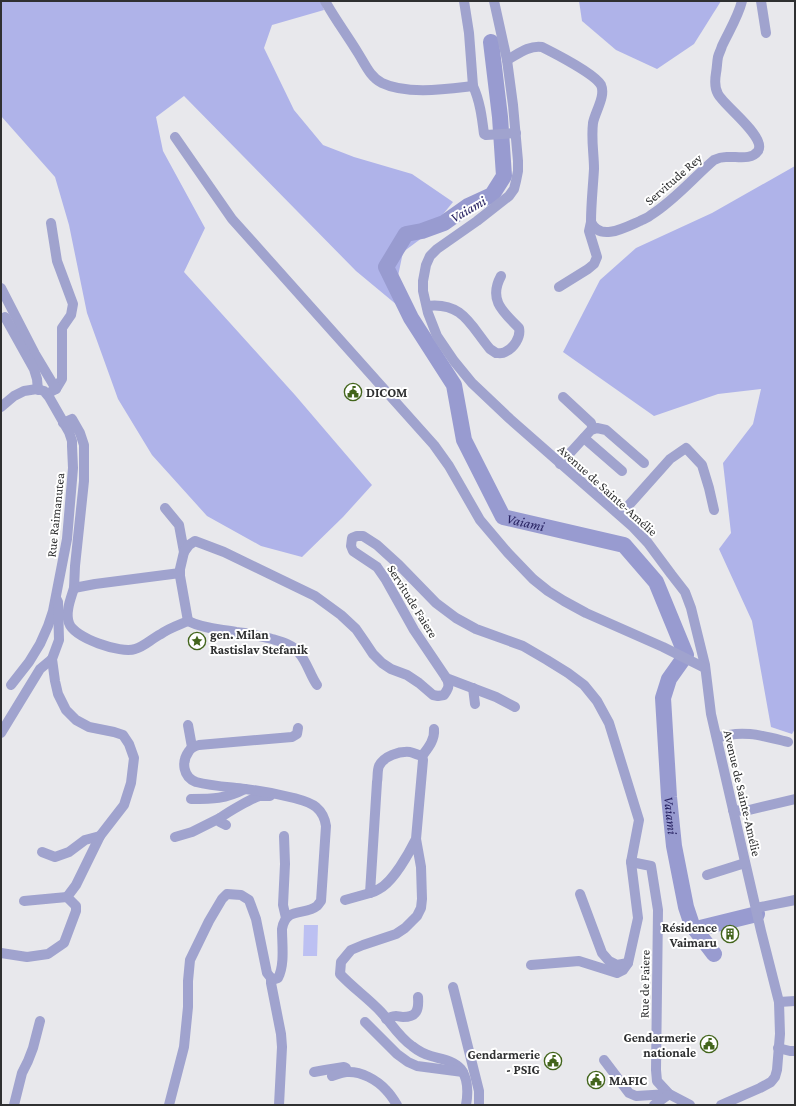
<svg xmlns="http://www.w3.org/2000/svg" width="796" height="1106" font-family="'Crimson Pro',serif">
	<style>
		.green { fill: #bcc0f2 }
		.forest { fill: #afb3e9 }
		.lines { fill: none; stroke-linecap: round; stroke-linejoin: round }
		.river { stroke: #989bd0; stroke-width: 16 }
		.minor { stroke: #a0a3ce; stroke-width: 10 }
		.labels { text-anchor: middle; stroke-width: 4; stroke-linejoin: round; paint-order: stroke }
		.street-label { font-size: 13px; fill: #2f3031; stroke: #fff }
		.poi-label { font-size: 13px; font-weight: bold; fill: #2f3031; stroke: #fff; text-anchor: start }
		.water-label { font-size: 14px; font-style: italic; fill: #282362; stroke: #fff }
	</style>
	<rect width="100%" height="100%" fill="#e8e8ec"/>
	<path class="green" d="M 304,925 L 318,925 L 317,956 L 303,956 Z"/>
	<g class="forest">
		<path d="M 1,1 L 321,1 L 324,10 L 272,25 L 264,48 L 294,110 L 323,145 L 354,157 L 412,174 L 453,202 L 426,235 L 403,252 L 397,281 L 403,310 L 356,271 L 184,96 L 156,117 L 163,151 L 205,228 L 184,272 L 295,395 L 372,485 L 343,517 L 302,557 L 261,546 L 207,516 L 152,455 L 118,399 L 87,313 L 69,225 L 55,177 L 1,116 Z"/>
		<path d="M 579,1 L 721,1 L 694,44 L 657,69 L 616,50 L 582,21 Z"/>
		<path d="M 795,166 L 795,729 L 792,734 L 771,727 L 752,621 L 719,549 L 731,533 L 723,463 L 753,424 L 761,389 L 718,394 L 654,416 L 563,352 L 600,280 L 636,248 L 712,213 Z"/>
	</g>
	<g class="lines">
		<g class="river">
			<path id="s1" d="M 491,42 L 500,117 L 504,176 L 492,195 L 468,206 L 444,223 L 422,231 L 406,234 L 386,267 L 411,318 L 454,385 L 464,440 L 503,517 L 624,545 L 656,582 L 686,655 L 669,679 L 663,698 L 669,797 L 674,846 L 686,907 L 692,925 L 714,954"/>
			<path d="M 696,929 L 757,914"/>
		</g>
		<g class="minor">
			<path d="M 325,1 C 335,19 347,35 358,53 C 365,64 370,77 382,83 C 407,95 447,89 473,86"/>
			<path d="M 464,1 L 469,33 L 473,86 C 480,101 482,118 484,134 L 486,135 L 516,133"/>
			<path d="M 494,1 L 507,60 L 513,105 L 518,161 L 518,171 L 516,181 L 514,189 L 509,196 L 477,221 L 437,249 L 430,256 L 426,265 L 423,281 L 423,291 L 428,313 L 437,336 L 454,361 L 472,383 L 510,419 L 633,527 L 648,543 L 671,574 L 685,592 L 691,608 L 705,665 L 711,714 L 761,931 L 779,1002 L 780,1034 L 777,1070 L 775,1077 L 771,1082 L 760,1088 L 721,1105"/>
			<path d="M 761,1 L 766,33"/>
			<path d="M 507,60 C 518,54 529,45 542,47 C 554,53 595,74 601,85 C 606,96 595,112 593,123 C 591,139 594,154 594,169 C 593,187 591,204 591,222 C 600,242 626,227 640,221 C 644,219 648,218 651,215 C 675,200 693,178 714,160 C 718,158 722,157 726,157 C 736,156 751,161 758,151 C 767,137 724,106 718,94 C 714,87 715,79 716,73 C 717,68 717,62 718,57 C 719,53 721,50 722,46 C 729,31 738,17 742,1"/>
			<path d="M 175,137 L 232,219 L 434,445 L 449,466 L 480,520 L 508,553 L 533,579 L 548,591 L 564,601 L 586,613 L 663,647 L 705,668"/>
			<path d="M 51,223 L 57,261 L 73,304 L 71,315 L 62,328 L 62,379 L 56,389"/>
			<path d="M 559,287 L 588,269 L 594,264 L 597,257 L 589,231 L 591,222"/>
			<path d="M 1,288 L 35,354 L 56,389 L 52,391"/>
			<path d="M 427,306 C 463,302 470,325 490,349 L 496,353 C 499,353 502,354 505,352 C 514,348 521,337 519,328 C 503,312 488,300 501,276"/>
			<path d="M 5,317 L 34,369 L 37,379 L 38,390"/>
			<path d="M 563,397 L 591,423 L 593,429"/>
			<path d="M 1,407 L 14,396 L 24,391 L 37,389 L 44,391 L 49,397 L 69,432 L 72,441 L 72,446 L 73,468 L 67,539 L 53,611 L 48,626 L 40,644 L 29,662 L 11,685"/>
			<path d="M 63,423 L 72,419 L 80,433 L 84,445 L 84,481 L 75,566 L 74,588 L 95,584 L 180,573"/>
			<path d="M 584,438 L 622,471"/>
			<path d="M 560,464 L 591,430 L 597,428 L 606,430 L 644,463"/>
			<path d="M 165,508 L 179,525 L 184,552 L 180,569 L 180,576 L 188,621"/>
			<path d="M 620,515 L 670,459 L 686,448 L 702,465 L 709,488 L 714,510"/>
			<path d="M 184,552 L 189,545 L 195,541 L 224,552 L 315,596 L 341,615 L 356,629 L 365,642 L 373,654 L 382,663 L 391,669 L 407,675 L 419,683 L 433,695 L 438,696 L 444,695 C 448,689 450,686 447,679 L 414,630 L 386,580 L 377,567 L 353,551 L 351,546 L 352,538 L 357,536 L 363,536 L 377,545 L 399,565 L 436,603 L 456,618 L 476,629 L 523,646 L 547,660 L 568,673 L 584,685 L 597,701 L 609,723 L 639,820 L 631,862 L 638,918 L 628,963 L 623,970 L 617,973 L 579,961 L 531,965"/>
			<path d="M 74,588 C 71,598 65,612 69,623 C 74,638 121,654 135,649 C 145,646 151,639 161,634 C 169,628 179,625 188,621"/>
			<path d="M 188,621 C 204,629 220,629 236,632 C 249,633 260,636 272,639 C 282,642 293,645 299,653 C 307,662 310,675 317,685"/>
			<path d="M 446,678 L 496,697 L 515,707"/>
			<path d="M 473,688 L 475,704"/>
			<path d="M 188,725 L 192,747"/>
			<path d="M 1,733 L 40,669 L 52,659"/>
			<path d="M 717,738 C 742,729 764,736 788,742"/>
			<path d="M 422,756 C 428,748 435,740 434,729"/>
			<path d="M 191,799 C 213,799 225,799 245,789"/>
			<path d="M 733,810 L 745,811 L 795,799"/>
			<path d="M 226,825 L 220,822 L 220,818 C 228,812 252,798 260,796 C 264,796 267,796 270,796"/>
			<path d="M 284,836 L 285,864 L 283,905 L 286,918"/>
			<path d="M 175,837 L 192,832 L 220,818"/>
			<path d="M 416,839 C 409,853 393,882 379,889 C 376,891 373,892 370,893 L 377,782 C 378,777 377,771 379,766 C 384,756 399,751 410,752 C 414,753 418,755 422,756 L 423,760 L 416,839 L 421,867 L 422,899 L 421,908 L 417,916 L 405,928 L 396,934 L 363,945 L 351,950 L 341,962 L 340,974 C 353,988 368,998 381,1012 C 391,1023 399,1037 412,1046 C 417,1050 424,1054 431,1056 C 441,1059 453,1060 461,1069 C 468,1079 468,1094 466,1105"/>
			<path d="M 42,852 L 55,857 L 69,852 L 85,840 L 100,836"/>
			<path d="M 631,862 L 651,866 L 658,910 L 656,1070 L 657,1081 L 669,1094 L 690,1105"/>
			<path d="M 707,875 L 745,863"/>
			<path d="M 580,894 L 602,953 L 609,961 L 617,965 L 628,963"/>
			<path d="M 345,900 L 370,893"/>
			<path d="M 24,901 L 67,897"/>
			<path d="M 756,908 L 795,900"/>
			<path d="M 1,953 L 27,957 L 48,954 L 64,943 L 76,911 L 76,906 L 67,897 L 76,885 L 100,836 L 124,805 L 131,783 L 134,758 L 129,744 L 123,735 L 114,732 L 89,727 L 76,720 L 66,710 L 58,694 L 55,681 L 52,659 L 59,640 L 58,602 L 56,598"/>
			<path d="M 271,978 L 271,983 L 281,1034 L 282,1047 L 279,1105"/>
			<path d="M 453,987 L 479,1091 L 479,1105"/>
			<path d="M 779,1002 L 795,1001"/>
			<path d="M 386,1019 C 389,1018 393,1016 396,1016 C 398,1016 400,1017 403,1017 C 417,1017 419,1010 418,997"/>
			<path d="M 365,1022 L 397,1054 L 408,1062 L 417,1066 L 463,1072"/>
			<path d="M 778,1048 L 790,1051 L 795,1051"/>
			<path d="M 604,1060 L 629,1093 L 636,1096 L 669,1094"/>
			<path d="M 314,1072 L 325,1070 L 344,1067 L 346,1068"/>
			<path d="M 332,1076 C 337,1075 342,1072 347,1072 C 361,1071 377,1080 386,1090 C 390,1094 394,1100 397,1105"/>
			<path d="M 14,1105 L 22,1073 L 28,1061 L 33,1048 L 40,1021"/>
			<path d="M 169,1105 L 184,1047 L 188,1007 L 188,981 L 190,960 L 209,921 L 222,899 L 227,894 L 241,895 L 249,900 L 256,919 L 267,973 L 271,978 L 275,979 L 278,978 C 285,965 282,944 282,929 C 286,906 305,916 317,906 C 319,904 320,902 321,901 L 326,826 C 325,819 322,812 316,807 C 310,802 301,800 294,798 C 278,794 262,791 245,789 C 229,787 212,786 196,782 C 183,777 181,762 189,751 C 191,748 195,746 199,745 L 292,737 L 297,734 L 298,728"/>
			<path d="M 654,1105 L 668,1095"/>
		</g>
	</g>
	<defs>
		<symbol id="civic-ring" viewBox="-11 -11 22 22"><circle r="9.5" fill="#fff" stroke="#43651c" stroke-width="1.5"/><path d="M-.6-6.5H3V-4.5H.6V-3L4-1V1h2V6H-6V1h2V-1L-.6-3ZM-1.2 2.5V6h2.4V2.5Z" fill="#43651c"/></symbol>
		<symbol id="sight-ring" viewBox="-11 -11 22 22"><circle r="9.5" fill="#fff" stroke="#43651c" stroke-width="1.5"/><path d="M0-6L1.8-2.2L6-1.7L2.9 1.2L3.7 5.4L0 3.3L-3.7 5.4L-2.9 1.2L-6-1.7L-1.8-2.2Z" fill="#43651c"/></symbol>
		<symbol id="building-ring" viewBox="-11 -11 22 22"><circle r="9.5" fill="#fff" stroke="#43651c" stroke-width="1.5"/><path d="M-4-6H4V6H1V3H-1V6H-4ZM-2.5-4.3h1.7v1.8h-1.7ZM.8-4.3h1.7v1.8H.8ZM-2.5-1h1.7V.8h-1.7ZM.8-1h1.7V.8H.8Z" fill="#43651c"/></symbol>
	</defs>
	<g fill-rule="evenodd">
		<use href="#civic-ring" x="343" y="382" width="20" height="20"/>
		<use href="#sight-ring" x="187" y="631" width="20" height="20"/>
		<use href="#building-ring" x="720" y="924" width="20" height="20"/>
		<use href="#civic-ring" x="699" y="1034" width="20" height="20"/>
		<use href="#civic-ring" x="543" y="1051" width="20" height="20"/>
		<use href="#civic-ring" x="586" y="1070" width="20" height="20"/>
	</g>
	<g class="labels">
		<g class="street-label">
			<text transform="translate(673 179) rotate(-41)" y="5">Servitude Rey</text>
			<text transform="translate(608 490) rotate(42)" y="5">Avenue de Sainte-Amélie</text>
			<text transform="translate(55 515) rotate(-84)" y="5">Rue Raimanutea</text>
			<text transform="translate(413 601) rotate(58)" y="5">Servitude Faiere</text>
			<text transform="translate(743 793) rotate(77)" y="5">Avenue de Sainte-Amélie</text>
			<text transform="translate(644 984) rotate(-89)" y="5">Rue de Faiere</text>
		</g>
		<g class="poi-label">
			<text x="366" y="397">DICOM</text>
			<text x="210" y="639">gen. Milan<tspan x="210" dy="15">Rastislav Stefanik</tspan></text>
			<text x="717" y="932" text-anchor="end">Résidence<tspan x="717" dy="15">Vaimaru</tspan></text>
			<text x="696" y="1042" text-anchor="end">Gendarmerie<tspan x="696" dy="15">nationale</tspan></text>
			<text x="540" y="1059" text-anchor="end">Gendarmerie<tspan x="540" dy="15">- PSIG</tspan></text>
			<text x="609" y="1085">MAFIC</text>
		</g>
		<g class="water-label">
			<text transform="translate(468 209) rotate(-30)" y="5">Vaiami</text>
			<text dy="5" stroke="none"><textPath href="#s1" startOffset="593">Vaiami</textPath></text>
			<text dy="5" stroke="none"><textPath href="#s1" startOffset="989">Vaiami</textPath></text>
		</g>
	</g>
	<rect width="796" height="1106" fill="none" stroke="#2f3031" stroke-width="4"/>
</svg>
